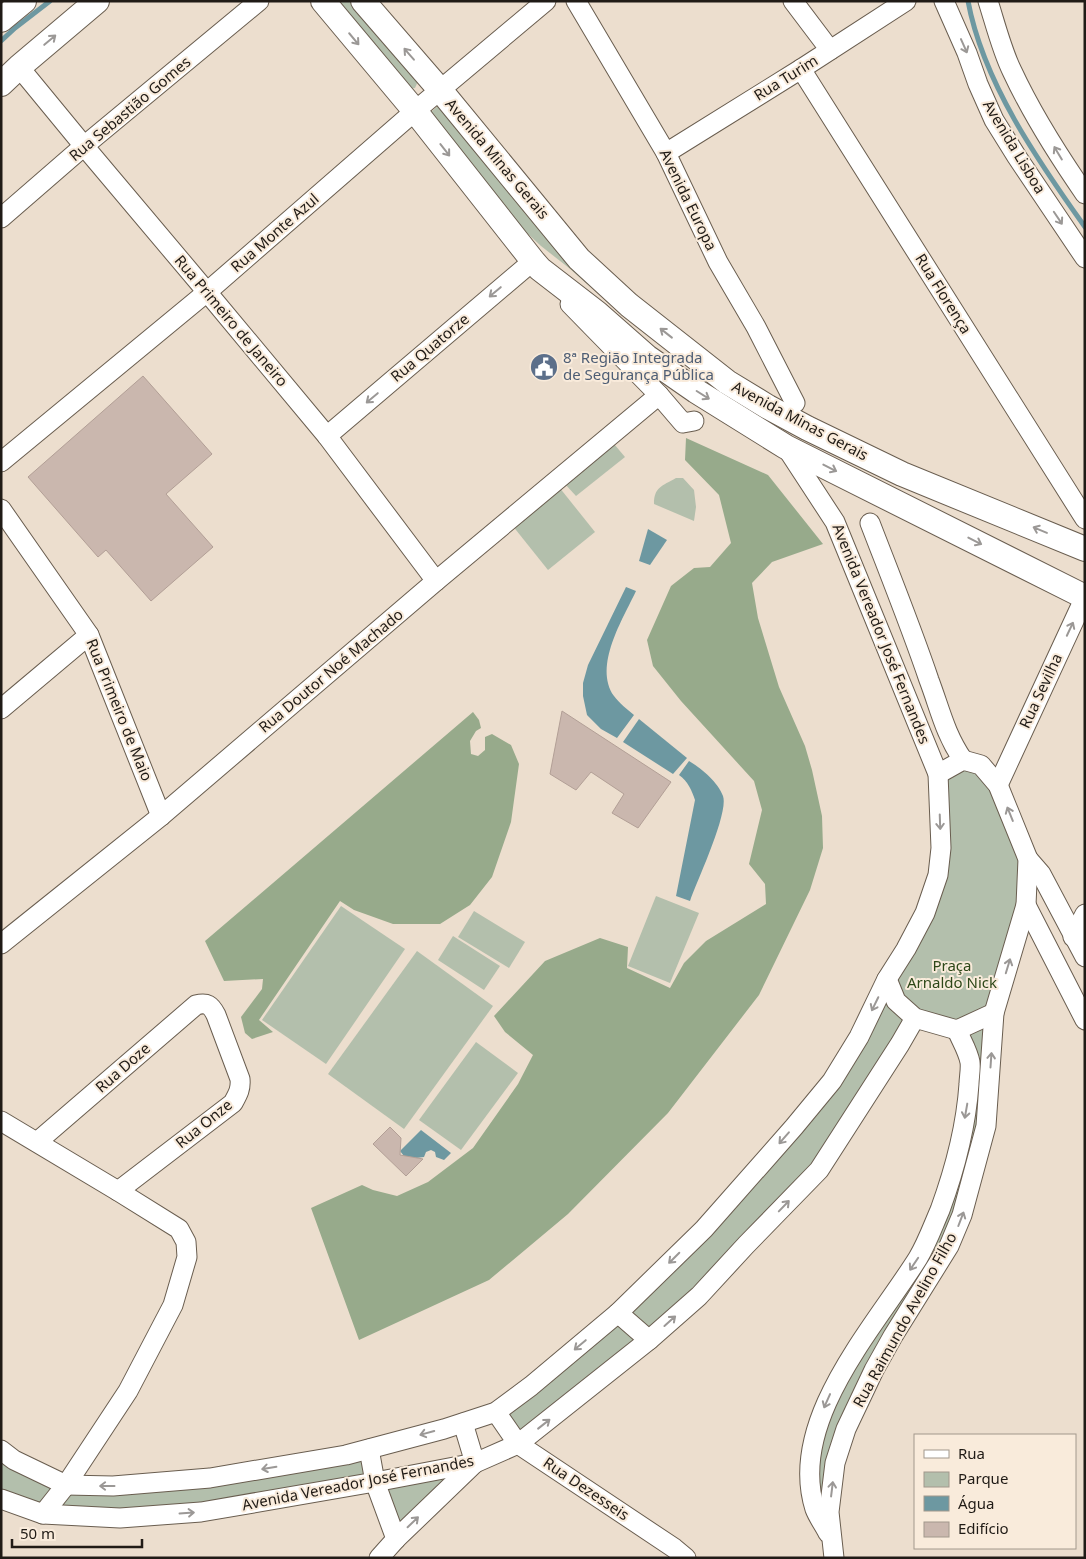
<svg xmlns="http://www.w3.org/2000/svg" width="1086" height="1559" font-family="'Noto Sans',sans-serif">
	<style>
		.green { fill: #b3bfac }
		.forest { fill: #97aa8b }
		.water { fill: #6d98a1 }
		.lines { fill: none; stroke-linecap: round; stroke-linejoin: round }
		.stream { stroke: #6d98a1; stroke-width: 5 }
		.building { fill: #cab7ae; stroke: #b29f96 }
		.minor-casing { stroke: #695d4f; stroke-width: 21 }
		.major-casing { stroke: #695d4f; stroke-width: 26 }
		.minor { stroke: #fff; stroke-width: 19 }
		.major { stroke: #fff; stroke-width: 24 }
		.oneway { stroke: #9b9896 }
		.labels { text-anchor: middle; stroke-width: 4; stroke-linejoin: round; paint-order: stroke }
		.street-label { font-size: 15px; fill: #201b16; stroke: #f9ebdb }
		.service-label { font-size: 15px; fill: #4e5e75; stroke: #f9ebdb; text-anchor: start }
		.park-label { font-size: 15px; fill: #2d4718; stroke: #f9ebdb }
	</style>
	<rect width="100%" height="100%" fill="#ecdece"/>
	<g class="green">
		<path d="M 334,1 L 352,1 L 419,79 L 415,88 L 408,89 Z"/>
		<path d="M 438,106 L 444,106 L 613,302 L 609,303 L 604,299 L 569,268 L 541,246 L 514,221 L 432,116 L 431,112 Z"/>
		<path d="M 614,444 L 625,457 L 576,496 L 565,484 Z"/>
		<path d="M 676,478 L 683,478 L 694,490 L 696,507 L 694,521 L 654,504 C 654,487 662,486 676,478 Z"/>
		<path d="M 559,487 L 595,532 L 548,570 L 512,525 Z"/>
		<path d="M 981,766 L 1028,859 L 994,1013 L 986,1126 L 962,1215 L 874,1370 L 816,1510 L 815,1435 L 919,1256 L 968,1101 L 957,1030 L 915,1019 L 819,1170 L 746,1245 L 518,1444 L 496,1412 L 618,1313 L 832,1081 L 938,875 L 938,774 Z"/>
		<path d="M 656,896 L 699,913 L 670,983 L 628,966 Z"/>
		<path d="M 341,906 L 405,949 L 326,1064 L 262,1020 Z"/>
		<path d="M 474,911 L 525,942 L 509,968 L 458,937 Z"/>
		<path d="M 453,936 L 500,966 L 484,990 L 438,960 Z"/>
		<path d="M 417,951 L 493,1006 L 404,1129 L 328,1074 Z"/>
		<path d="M 476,1042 L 518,1073 L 461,1150 L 419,1120 Z"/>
		<path d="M 369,1449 L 375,1482 L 475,1463 L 396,1539 L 375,1483 L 120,1518 L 1,1499 L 1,1450 L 66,1485 L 113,1486 Z"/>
	</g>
	<g class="forest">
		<path d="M 686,438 L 768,475 L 823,544 L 772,562 L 752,583 L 758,618 L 779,687 L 805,746 L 812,770 L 822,816 L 823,848 L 810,890 L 759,995 L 668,1113 L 568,1214 L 489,1280 L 359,1340 L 311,1208 L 362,1185 L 373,1190 L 397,1196 L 428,1182 L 473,1148 L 518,1084 L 533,1055 L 505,1032 L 494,1016 L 545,961 L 600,938 L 628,947 L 627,968 L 670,988 L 684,963 L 706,941 L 766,904 L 765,884 L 749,864 L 762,810 L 754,781 L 681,701 L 653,666 L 647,640 L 671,586 L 694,568 L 710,567 L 731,543 L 719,495 L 685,460 Z"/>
		<path d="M 473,712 L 479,720 L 481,728 L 476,731 L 470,741 L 471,754 L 478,756 L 485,750 L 485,737 L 492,734 L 511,745 L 519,764 L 511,822 L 492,877 L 470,905 L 440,924 L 393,924 L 354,910 L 340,901 L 259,1020 L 273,1032 L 252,1039 L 245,1033 L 241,1017 L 262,989 L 263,979 L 224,981 L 205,941 Z"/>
	</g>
	<g class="water">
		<path d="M 648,529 L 667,540 L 650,565 L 639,561 Z"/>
		<path d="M 626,587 L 636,591 C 623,619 593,666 614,696 C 619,703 627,709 634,715 L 617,738 L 601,729 L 587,715 L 583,696 L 583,683 L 588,665 Z"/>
		<path d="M 639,719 L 687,758 L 673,774 L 623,742 Z"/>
		<path d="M 689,761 C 701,768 718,782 723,796 C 729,813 697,881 690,901 L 676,896 L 695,800 C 692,791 688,781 679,775 Z"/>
		<path d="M 421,1130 L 451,1153 L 444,1160 L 436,1157 L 435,1152 L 431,1150 L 426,1152 L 424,1157 L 416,1158 L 404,1156 L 400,1151 Z"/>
	</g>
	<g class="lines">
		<g class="stream">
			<path d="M 968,1 C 983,82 1038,161 1085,227"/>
			<path d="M 1,41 L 15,28 L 50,1"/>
		</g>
	</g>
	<g class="building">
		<path d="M 143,376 L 212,454 L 166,494 L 213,547 L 151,601 L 106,550 L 98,557 L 28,477 Z"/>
		<path d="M 562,711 L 671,782 L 638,828 L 612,813 L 624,794 L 591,772 L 576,790 L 550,774 Z"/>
		<path d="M 390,1127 L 401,1138 L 400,1155 L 423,1159 L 406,1176 L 373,1144 Z"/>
	</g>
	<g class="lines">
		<defs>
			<g id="minor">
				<path d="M 576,1 L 666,153 L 718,262 L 756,327 L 795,403"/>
				<path d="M 793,1 L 830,50"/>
				<path d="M 944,1 L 967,53 L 978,84 L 994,120 L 1017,157 L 1085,258"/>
				<path d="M 988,1 C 995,23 1002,51 1012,71 C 1032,114 1058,155 1085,194"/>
				<path d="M 19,67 L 84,146 L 207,292 L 327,436 L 436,581"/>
				<path d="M 801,69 L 1085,519"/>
				<path d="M 666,153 L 801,69 L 906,1"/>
				<path d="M 1,218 L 84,146 L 259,1"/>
				<path d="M 570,304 L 659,395 L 683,423 L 694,421"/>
				<path d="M 327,436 L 533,261"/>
				<path d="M 1,462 L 207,292 L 415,111 L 546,1"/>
				<path d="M 1,509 L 89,635 L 161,816"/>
				<path d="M 870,523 C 890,575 911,627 929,680 C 940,709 945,734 963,760"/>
				<path d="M 1,709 L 89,635"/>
				<path d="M 998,785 L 1085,597"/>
				<path d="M 1028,859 L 1041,874 L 1085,957"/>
				<path d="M 1026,905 L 1085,1020"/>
				<path d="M 1073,937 L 1085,914"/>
				<path d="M 1,944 L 161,816 L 436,581 L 659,395"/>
				<path d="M 887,979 L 896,1001 L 915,1018 L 957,1030 L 994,1013"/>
				<path d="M 1,1121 L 118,1191 L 179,1229 L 186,1242 L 187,1257 L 173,1305 L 128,1391 L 66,1485 L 43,1514"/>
				<path d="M 37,1142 L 196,1005 C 207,1002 211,1005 216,1015 L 240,1079 C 241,1089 238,1094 233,1103 L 118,1191"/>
				<path d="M 618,1313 L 649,1340"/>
				<path d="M 496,1412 L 518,1444 L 674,1548 L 686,1558"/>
				<path d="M 369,1449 L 375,1482 L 396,1539"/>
				<path d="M 1,1450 L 14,1460 L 66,1485 L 113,1486 L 210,1478 L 346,1455 L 444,1429 L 496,1412 L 531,1386 L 618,1313 L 704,1229 L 794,1127 L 832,1081 L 859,1037 L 887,979 L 906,949 L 925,913 L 938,875 L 941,848 L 938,774 L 835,522 L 786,447"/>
				<path d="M 1,1499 L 43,1514 L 120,1518 L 201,1512 L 375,1482 L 475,1463 L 518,1444 L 649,1340 L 699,1296 L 746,1245 L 819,1170 L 900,1044 L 915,1018"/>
				<path d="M 828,1533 C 824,1525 818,1517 815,1509 C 787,1421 875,1327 918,1258 C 927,1243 933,1226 940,1210 C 955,1169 966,1128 969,1084 C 969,1078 971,1069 970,1062 C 968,1051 961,1040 957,1030"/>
				<path d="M 379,1558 L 396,1539 L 475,1463 L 463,1423"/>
				<path d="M 834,1558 L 829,1512 L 835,1463 L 846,1429 L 874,1370 L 893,1336 L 949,1246 L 962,1215 L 986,1126 L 994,1013 L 1026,905 L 1028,859 L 998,785 L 981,765 L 963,760 L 938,774"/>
			</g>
			<g id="major">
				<path d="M 323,1 L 415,111 L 533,261 L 540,269 L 597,313 L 647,357 L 696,391 L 786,447 L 1085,597"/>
				<path d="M 363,1 L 441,91 L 579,259 L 629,305 L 727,382 L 768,407 L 807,428 L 902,474 L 1085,549"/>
				<path d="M 1,20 L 24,1"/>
				<path d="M 1,84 L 19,67 L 97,1"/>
			</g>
		</defs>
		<use href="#minor" class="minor-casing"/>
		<use href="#major" class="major-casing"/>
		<use href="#minor" class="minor"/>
		<use href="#major" class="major"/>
	</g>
	<defs><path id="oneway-shaft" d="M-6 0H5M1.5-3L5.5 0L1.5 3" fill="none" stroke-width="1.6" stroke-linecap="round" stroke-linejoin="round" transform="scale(1.25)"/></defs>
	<g class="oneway">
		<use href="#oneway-shaft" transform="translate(354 39) rotate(50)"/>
		<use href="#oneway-shaft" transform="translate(50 40) rotate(-40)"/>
		<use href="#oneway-shaft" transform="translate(964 46) rotate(66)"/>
		<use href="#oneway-shaft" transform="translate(409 54) rotate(-131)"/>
		<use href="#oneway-shaft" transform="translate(445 150) rotate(52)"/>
		<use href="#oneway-shaft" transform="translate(1058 153) rotate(-121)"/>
		<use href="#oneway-shaft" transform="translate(1058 218) rotate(56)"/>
		<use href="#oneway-shaft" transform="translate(495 292) rotate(140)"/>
		<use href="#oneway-shaft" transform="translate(666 333) rotate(-142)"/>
		<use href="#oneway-shaft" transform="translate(703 395) rotate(32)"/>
		<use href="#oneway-shaft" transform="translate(372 398) rotate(140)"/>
		<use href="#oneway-shaft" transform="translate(830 468) rotate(27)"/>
		<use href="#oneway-shaft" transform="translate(1040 530) rotate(-157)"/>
		<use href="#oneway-shaft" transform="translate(975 541) rotate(27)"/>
		<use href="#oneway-shaft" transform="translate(1070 629) rotate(-65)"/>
		<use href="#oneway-shaft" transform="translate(1010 814) rotate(-112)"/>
		<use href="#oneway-shaft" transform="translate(940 822) rotate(88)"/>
		<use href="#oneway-shaft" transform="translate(1008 966) rotate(-73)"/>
		<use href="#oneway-shaft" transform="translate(875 1004) rotate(116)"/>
		<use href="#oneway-shaft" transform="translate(991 1060) rotate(-86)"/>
		<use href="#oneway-shaft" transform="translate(966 1111) rotate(100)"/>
		<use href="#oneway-shaft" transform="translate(784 1138) rotate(131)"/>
		<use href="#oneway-shaft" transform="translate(784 1206) rotate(-46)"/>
		<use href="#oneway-shaft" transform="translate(961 1219) rotate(-69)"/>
		<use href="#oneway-shaft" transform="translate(674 1258) rotate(135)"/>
		<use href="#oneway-shaft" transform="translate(914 1264) rotate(124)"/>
		<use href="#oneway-shaft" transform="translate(670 1321) rotate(-42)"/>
		<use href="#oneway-shaft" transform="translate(580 1345) rotate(140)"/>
		<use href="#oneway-shaft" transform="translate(827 1401) rotate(114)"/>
		<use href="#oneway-shaft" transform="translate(544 1424) rotate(-38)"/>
		<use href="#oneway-shaft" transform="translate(427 1433) rotate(165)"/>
		<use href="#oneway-shaft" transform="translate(269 1468) rotate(171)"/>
		<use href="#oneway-shaft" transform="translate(107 1486) rotate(-180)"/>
		<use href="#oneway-shaft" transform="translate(832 1489) rotate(-83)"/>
		<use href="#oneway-shaft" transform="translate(187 1513) rotate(-4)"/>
		<use href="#oneway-shaft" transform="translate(413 1522) rotate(-44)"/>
	</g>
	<defs>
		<symbol id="civic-disc" viewBox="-11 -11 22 22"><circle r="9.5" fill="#5c6f8a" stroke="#f9ebdb"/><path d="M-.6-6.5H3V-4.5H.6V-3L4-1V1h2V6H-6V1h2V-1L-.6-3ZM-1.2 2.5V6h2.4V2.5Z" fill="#fff"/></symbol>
	</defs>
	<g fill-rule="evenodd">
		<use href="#civic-disc" x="528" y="351" width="32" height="32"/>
	</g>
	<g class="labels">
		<g class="street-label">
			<text transform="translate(786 78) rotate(-32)" y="5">Rua Turim</text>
			<text transform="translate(130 109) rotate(-40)" y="5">Rua Sebastião Gomes</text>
			<text transform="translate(1014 147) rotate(59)" y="5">Avenida Lisboa</text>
			<text transform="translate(497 159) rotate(50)" y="5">Avenida Minas Gerais</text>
			<text transform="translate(688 200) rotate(64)" y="5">Avenida Europa</text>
			<text transform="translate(275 233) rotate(-41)" y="5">Rua Monte Azul</text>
			<text transform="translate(943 294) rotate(58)" y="5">Rua Florença</text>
			<text transform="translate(231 321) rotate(50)" y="5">Rua Primeiro de Janeiro</text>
			<text transform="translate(430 348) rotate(-40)" y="5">Rua Quatorze</text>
			<text transform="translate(800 421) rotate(28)" y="5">Avenida Minas Gerais</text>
			<text transform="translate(881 634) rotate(68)" y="5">Avenida Vereador José Fernandes</text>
			<text transform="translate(331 671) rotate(-40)" y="5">Rua Doutor Noé Machado</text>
			<text transform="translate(1041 691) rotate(-65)" y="5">Rua Sevilha</text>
			<text transform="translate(119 710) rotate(68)" y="5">Rua Primeiro de Maio</text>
			<text transform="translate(123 1068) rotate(-41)" y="5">Rua Doze</text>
			<text transform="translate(204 1124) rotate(-39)" y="5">Rua Onze</text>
			<text transform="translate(905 1320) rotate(-61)" y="5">Rua Raimundo Avelino Filho</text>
			<text transform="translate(358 1483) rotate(-11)" y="5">Avenida Vereador José Fernandes</text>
			<text transform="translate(586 1489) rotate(34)" y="5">Rua Dezesseis</text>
		</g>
		<g class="service-label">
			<text x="563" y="363">8ª Região Integrada<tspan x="563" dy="17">de Segurança Pública</tspan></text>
		</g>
		<g class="park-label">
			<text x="952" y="971">Praça<tspan x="952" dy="17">Arnaldo Nick</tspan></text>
		</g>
	</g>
	<rect width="1086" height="1559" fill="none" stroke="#201b16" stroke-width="5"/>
	<rect x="914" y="1434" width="162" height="115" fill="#f9ebdb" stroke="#a2988c"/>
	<rect x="924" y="1450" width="25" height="8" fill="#ffffff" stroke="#a2988c"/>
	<text x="958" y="1459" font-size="15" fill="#201b16">Rua</text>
	<rect x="924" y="1472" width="25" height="15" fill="#b3bfac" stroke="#a2988c"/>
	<text x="958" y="1484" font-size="15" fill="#201b16">Parque</text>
	<rect x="924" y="1496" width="25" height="15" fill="#6d98a1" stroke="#a2988c"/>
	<text x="958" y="1509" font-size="15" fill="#201b16">Água</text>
	<rect x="924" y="1522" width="25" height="15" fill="#cab7ae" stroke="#a2988c"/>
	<text x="958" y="1534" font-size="15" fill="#201b16">Edifício</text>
	<path d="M12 1539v8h130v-8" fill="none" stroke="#201b16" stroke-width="2.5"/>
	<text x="20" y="1539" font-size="15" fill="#201b16" stroke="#f9ebdb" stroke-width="4" paint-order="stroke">50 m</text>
</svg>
